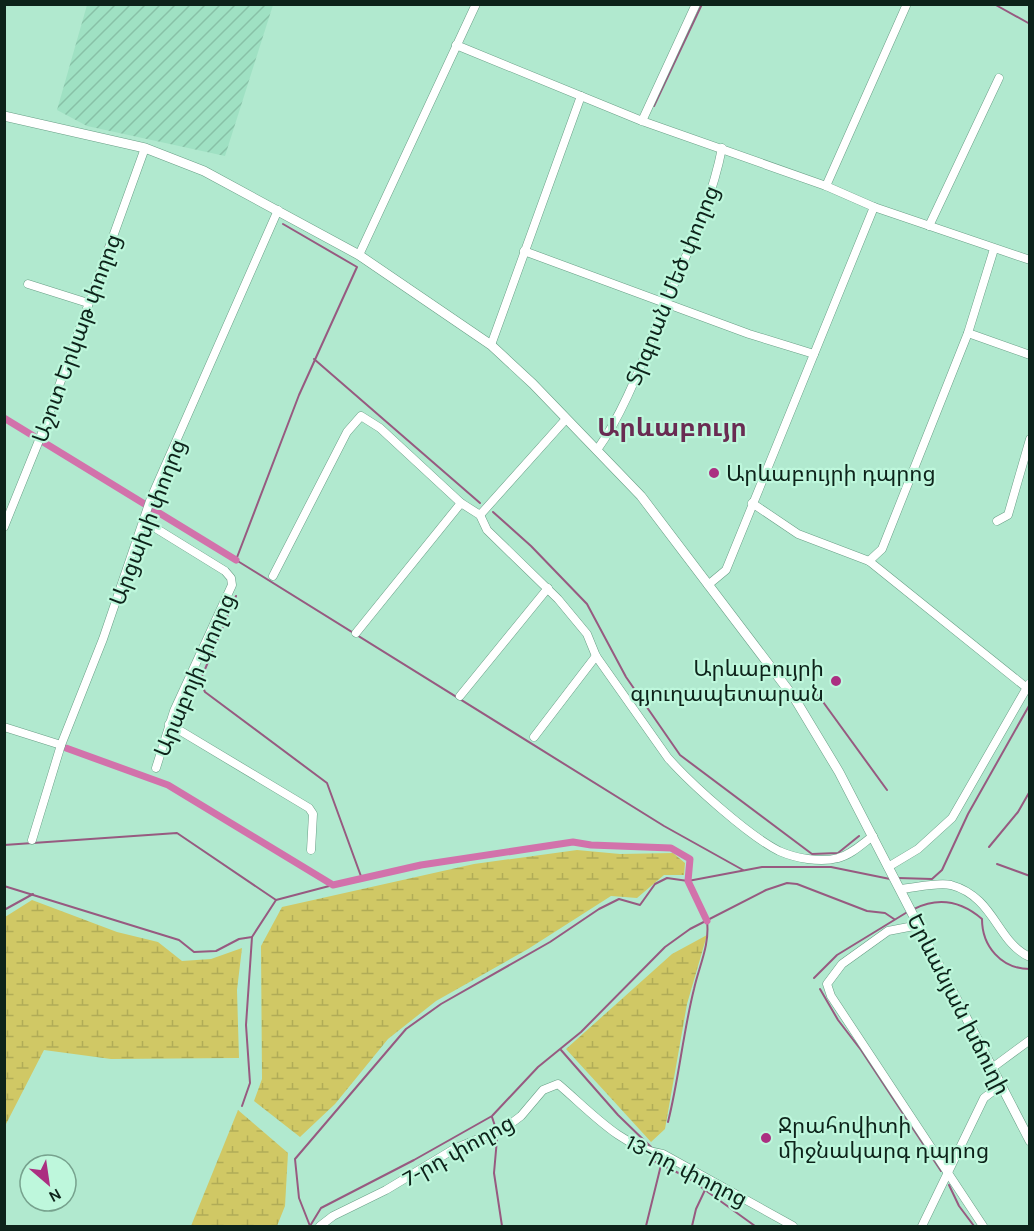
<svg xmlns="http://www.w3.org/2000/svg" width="1034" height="1231" font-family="Karla,'Noto Sans Armenian',sans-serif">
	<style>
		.industrial { fill: url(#industrial-furrows) }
		.wetland { fill: url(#wetland-marsh) }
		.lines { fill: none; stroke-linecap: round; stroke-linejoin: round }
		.stream { stroke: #975a80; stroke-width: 2 }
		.canal { stroke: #d272ab; stroke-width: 7 }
		.minor-casing { stroke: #699f86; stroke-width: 9 }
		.major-casing { stroke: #699f86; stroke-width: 10 }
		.minor { stroke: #fff; stroke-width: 8 }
		.major { stroke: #fff; stroke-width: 9 }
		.poi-dot { fill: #ab2f81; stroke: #bef7dc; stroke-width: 2 }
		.labels { text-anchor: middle; stroke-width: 4.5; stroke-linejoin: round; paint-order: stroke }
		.street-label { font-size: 22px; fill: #0d231a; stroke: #bef7dc }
		.poi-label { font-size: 22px; fill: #0d231a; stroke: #bef7dc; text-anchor: start }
		.quarter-label { font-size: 26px; font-weight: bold; fill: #692c52; stroke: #bef7dc }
	</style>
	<defs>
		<pattern id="industrial-furrows" width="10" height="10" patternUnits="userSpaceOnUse" patternTransform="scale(1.5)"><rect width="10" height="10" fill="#9fe1c3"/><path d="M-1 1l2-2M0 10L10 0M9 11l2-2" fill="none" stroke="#88c1a7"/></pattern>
		<pattern id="wetland-marsh" width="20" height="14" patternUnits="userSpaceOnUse" patternTransform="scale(1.5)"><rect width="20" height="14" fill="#d0c865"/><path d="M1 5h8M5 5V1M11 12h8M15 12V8" fill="none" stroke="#b1ac57"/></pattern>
	</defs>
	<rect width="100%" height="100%" fill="#b1e9cf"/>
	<path class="industrial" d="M 87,5 L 273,5 L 225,156 L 87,126 L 57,110 Z"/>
	<g class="wetland">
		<path d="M 577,850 L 620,854 L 673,853 L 685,863 L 684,875 L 664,875 L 637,898 L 611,896 L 528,949 L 436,1001 L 388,1039 L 335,1104 L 300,1137 L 254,1101 L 262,1079 L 261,946 L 282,907 L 474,864 Z"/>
		<path d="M 32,900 L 117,932 L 158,942 L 182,961 L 211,959 L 242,948 L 237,990 L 239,1058 L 111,1059 L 44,1050 L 5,1126 L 5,917 Z"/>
		<path d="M 707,935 L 687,1004 L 665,1129 L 651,1142 L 566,1049 L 672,954 Z"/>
		<path d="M 238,1110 L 288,1153 L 285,1206 L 277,1226 L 191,1226 Z"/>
	</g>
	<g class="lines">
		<g class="stream">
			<path d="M 994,4 L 1030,24"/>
			<path d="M 654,106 L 702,4"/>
			<path d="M 283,224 L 357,267 L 299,395 L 236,560 L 664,826 L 743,870"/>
			<path d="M 314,359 L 480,503"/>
			<path d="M 493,512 L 531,546 L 587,604 L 626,677 L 680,755 L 812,854 L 838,853 L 859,836"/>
			<path d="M 236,596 L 200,681 L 205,692 L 327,783 L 362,879"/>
			<path d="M 818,695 L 887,790"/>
			<path d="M 4,845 L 177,833 L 276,900 L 333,885"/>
			<path d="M 989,847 L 1018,812 L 1030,791"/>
			<path d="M 997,864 L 1030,876"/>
			<path d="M 898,878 L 932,879 L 942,870 L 968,814 L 1030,704"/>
			<path d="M 4,886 L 179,940 L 194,952 L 216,951 L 239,939 L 252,937 L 276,900"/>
			<path d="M 914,909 C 938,897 961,901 982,919 C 982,946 1001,969 1030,969"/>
			<path d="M 4,910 L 33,894"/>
			<path d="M 814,978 L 837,955 L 909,911"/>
			<path d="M 820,989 L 838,1020 L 861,1050 L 941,1171"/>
			<path d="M 561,1050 L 618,1115 L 652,1148"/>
			<path d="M 242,1106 L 250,1083 L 246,1025 L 252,937"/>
			<path d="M 492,1117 L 496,1129"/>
			<path d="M 668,1122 C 679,1078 683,1033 694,989 C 699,966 710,945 707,921"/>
			<path d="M 497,1139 L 494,1173 L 502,1226"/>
			<path d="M 653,1153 L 653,1161 L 687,1177 L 755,1226"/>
			<path d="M 949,1185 L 959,1206 L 974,1226"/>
			<path d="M 310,1226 L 299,1198 L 295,1159 L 406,1029 L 441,1004 L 550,942 L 599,909 L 619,899 L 640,905 L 655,884 L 667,878 L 688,881 L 762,867 L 831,867 L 890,879"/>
			<path d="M 310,1226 L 321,1208 L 414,1160 L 492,1116 L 538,1067 L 581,1032 L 665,947 L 690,929 L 766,890 L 787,883 L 797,884 L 867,911 L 885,913 L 894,919"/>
			<path d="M 646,1226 L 661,1165"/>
			<path d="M 692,1226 L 696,1209 L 705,1190"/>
		</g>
		<g class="canal">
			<path d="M 4,418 L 236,560"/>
			<path d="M 66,748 L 168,785 L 333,885 L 421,865 L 573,842 L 591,845 L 671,848 L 690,859 L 688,881 L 707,921"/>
		</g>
		<defs>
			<g id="minor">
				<path d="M 456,45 L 642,121 L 826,186 L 874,207 L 1030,260"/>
				<path d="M 642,121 L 696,4"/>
				<path d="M 826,186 L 906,6"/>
				<path d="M 929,226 L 999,78"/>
				<path d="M 524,251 L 749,334 L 814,354"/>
				<path d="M 359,255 L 476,4"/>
				<path d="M 28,284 L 88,303"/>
				<path d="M 968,333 L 1030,355"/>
				<path d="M 491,345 L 581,96"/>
				<path d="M 597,450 C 626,409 643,359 662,313 C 684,259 711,205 722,148"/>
				<path d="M 752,503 L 798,534 L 869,561 L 1027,688"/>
				<path d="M 480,515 L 566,419"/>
				<path d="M 144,521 L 225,571 L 231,578 L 232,585 L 174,711 L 156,768"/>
				<path d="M 997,521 L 1008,515 L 1030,439"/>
				<path d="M 4,527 L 42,433 L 145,148"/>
				<path d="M 869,561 L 882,549 L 968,333 L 994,249"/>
				<path d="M 273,576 L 347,432 L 361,416 L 380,428 L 461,503 L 480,515 L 487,530 L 558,599 L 587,634 L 596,656 L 668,758 C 691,784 749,836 779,851 C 795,858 820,863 838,858 C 851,855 862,844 873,836"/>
				<path d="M 708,585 L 726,570 L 874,207"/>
				<path d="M 356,633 L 461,503"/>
				<path d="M 460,696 L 548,588"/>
				<path d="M 169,724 L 309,808 L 313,814 L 311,850"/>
				<path d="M 4,727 L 61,745"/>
				<path d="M 534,737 L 596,656"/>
				<path d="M 32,840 L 61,745 L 103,639 L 151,498 L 278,210"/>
				<path d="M 888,867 L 918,849 L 952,818 L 1029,684"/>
				<path d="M 900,889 C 914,888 937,882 951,885 C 995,897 997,943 1030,957"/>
				<path d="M 919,925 L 888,931 L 842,964 L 827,984 L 831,996 L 983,1226"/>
				<path d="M 992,1068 L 1030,1040"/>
				<path d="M 320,1226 L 333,1216 L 386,1190 L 454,1149 L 505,1128 L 521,1116 L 543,1090 L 558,1084 C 589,1110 622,1148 663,1154 L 793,1226"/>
				<path d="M 922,1226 L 984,1098 L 1001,1085"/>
			</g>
			<path id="major" d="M 4,116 L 145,148 L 204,171 L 359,255 L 491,345 L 533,384 L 641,496 L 795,699 L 839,772 L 1030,1141"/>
		</defs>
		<use href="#minor" class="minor-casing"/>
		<use href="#major" class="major-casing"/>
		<use href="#minor" class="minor"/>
		<use href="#major" class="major"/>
	</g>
	<g class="poi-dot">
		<circle cx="714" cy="473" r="6"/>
		<circle cx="836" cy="681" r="6"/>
		<circle cx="766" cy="1138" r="6"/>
	</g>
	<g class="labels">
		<g class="street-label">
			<text transform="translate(672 285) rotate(-68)" y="8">Տիգրան Մեծ փողոց</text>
			<text transform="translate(76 338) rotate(-70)" y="8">Աշոտ Երկաթ փողոց</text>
			<text transform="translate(147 522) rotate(-69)" y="8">Արցախի փողոց</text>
			<text transform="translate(194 675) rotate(-67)" y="8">Արաբոյի փողոց</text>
			<text transform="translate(959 1004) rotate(63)" y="8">Երևանյան խճուղի</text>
			<text transform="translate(458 1150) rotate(-29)" y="8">7-րդ փողոց</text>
			<text transform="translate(687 1170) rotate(27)" y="8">13-րդ փողոց</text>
		</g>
		<g class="poi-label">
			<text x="726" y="481">Արևաբույրի դպրոց</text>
			<text x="824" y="676" text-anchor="end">Արևաբույրի<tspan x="824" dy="25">գյուղապետարան</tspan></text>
			<text x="778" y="1133">Ջրահովիտի<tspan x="778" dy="25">միջնակարգ դպրոց</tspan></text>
		</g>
		<g class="quarter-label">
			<text x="672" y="436">Արևաբույր</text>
		</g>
	</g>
	<rect width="1034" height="1231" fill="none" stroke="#0d231a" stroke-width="12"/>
	<g transform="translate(48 1183) rotate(151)"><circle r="28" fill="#bef7dc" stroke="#77a28e" stroke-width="1.5"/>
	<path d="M0-4.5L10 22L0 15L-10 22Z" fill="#ab2f81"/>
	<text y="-9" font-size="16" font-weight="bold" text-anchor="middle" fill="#0d231a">N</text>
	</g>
</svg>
